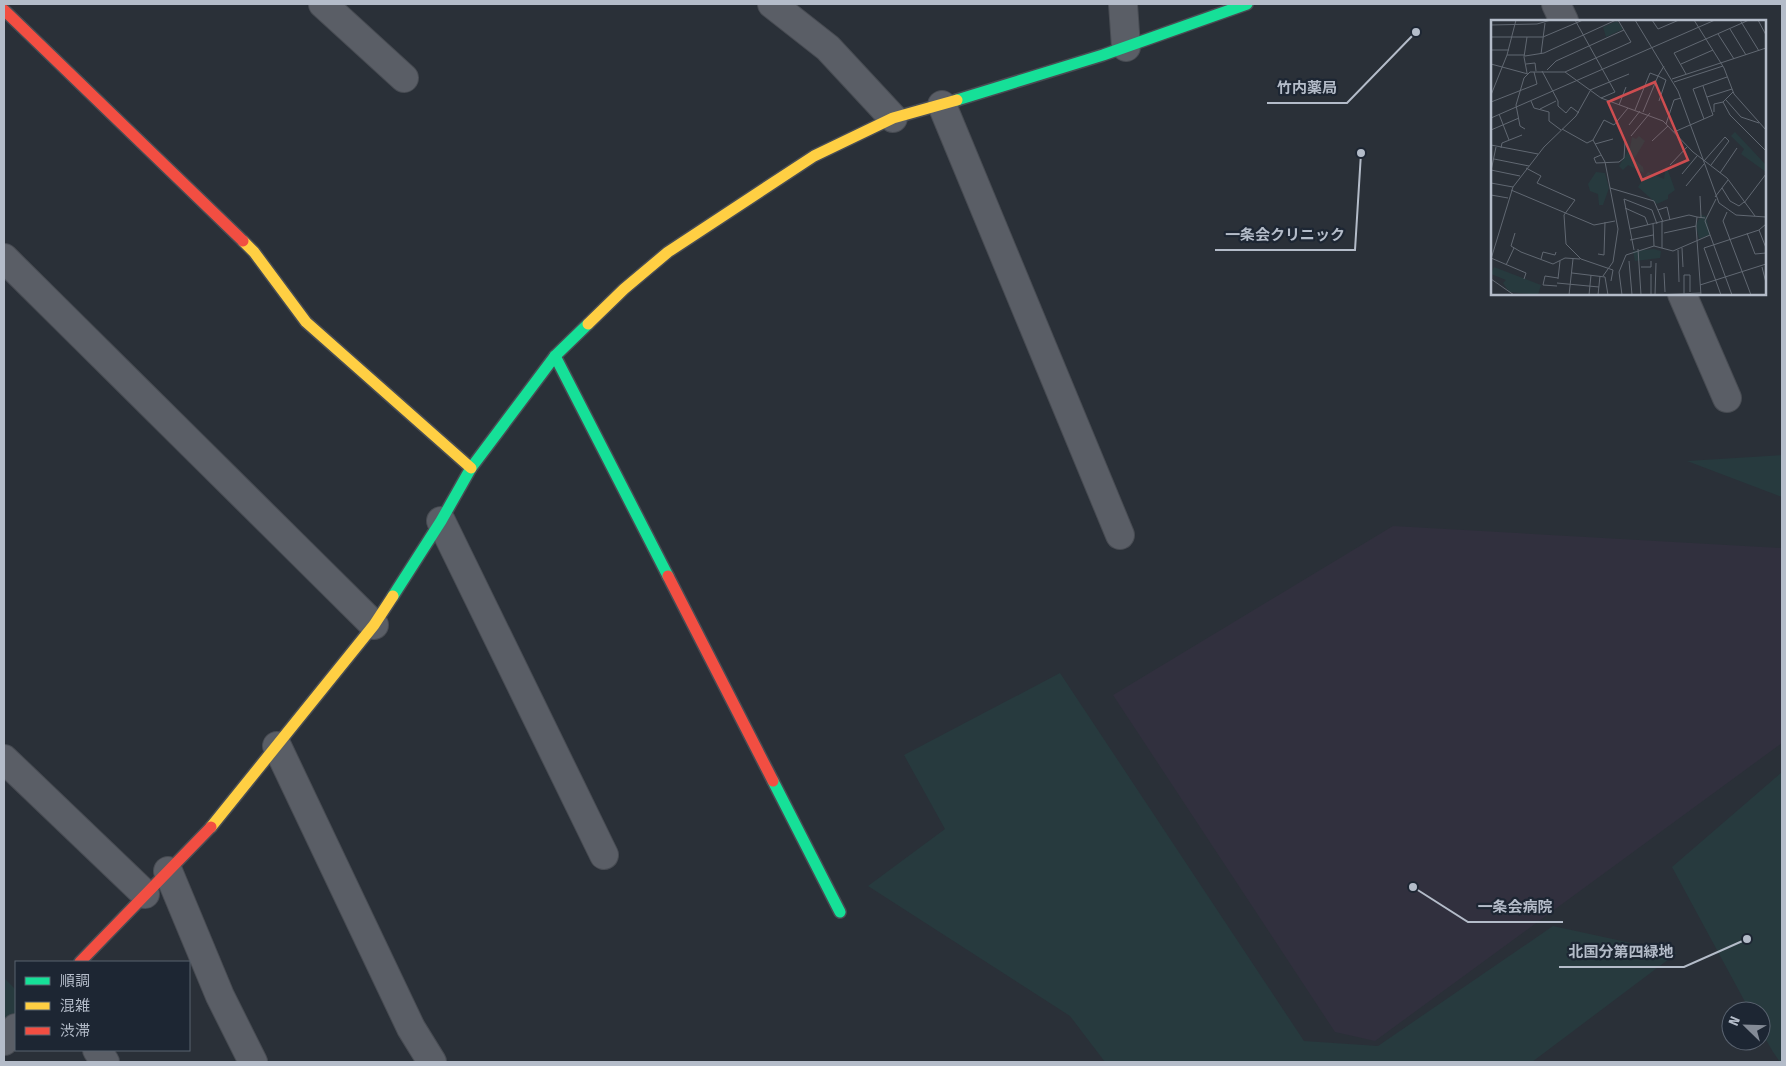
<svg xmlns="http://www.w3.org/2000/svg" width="1786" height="1066" font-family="'Fira Sans Condensed','Noto Sans JP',sans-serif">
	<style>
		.medical { fill: #31303e }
		.green { fill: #273a3e }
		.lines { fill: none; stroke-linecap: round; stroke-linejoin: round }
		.street-casing { stroke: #484c53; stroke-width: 30 }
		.fast-casing { stroke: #484c53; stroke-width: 14 }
		.slow-casing { stroke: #484c53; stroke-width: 14 }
		.jam-casing { stroke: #484c53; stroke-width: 14 }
		.street { stroke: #5a5e66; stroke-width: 28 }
		.fast { stroke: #16e098; stroke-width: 11 }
		.slow { stroke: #ffcf43; stroke-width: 11 }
		.jam { stroke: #f24e42; stroke-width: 11 }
		.inset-road { fill: none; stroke: #616872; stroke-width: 1 }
		.view { fill: #ce4d50; fill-opacity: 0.15; stroke: #ce4d50; stroke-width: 2.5 }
		.inset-edge { fill: none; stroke: #b4bcc9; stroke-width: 2.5 }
		.leader { fill: none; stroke: #b4bcc9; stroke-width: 2 }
		.callout-dot { fill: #b4bcc9; stroke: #1d2633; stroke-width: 2 }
		.callout-label { font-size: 15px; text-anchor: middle; font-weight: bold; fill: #b4bcc9; stroke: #1d2633; stroke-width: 4.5; stroke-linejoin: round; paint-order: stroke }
	</style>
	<rect width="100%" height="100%" fill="#2a3038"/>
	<path class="medical" d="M 1393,526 L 1782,548 L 1782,743 L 1375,1041 L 1335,1032 L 1113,695 Z"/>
	<g class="green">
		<path d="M 1782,455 L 1782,497 L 1687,461 Z"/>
		<path d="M 1060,673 L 1304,1041 L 1378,1046 L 1553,926 L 1677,953 L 1532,1062 L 1105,1062 L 1070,1016 L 868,886 L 945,829 L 904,755 Z"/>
		<path d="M 1782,772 L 1782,1062 L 1780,1062 L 1773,1052 L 1761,1031 L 1761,1011 L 1750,1011 L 1672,867 Z"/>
		<path d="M 4,978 L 16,990 L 16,1013 L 4,1026 Z"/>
	</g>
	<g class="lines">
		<defs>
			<g id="street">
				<path d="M 323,4 L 404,78"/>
				<path d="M 772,4 L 828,48 L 893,118"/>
				<path d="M 1123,4 L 1126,47"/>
				<path d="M 1556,4 L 1564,21"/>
				<path d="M 942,105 L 1120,535"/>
				<path d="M 4,258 L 374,625"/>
				<path d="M 1682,294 L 1727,398"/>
				<path d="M 441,521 L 604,855"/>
				<path d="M 277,746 L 411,1028 L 432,1062"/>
				<path d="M 4,759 L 145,894"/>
				<path d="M 168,871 L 220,996 L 253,1062"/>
				<path d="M 4,1041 L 16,1028"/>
				<path d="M 97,1050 L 105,1062"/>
			</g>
			<g id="fast">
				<path d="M 957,100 L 1103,55 L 1247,4"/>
				<path d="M 555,356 L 668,576"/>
				<path d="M 393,596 L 441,521 L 471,468 L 555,356 L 588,324"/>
				<path d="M 773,781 L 840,912"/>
			</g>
			<g id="slow">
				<path d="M 243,241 L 254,252 L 306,322 L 471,468"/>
				<path d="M 588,324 L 624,289 L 668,252 L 814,156 L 893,118 L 957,100"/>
				<path d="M 211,827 L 374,625 L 393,596"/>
			</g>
			<g id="jam">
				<path d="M 4,10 L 243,241"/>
				<path d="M 668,576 L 773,781"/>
				<path d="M 80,962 L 211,827"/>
			</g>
		</defs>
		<use href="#street" class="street-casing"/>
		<use href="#fast" class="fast-casing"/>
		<use href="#slow" class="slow-casing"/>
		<use href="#jam" class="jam-casing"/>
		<use href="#street" class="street"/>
		<use href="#fast" class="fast"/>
		<use href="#slow" class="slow"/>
		<use href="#jam" class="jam"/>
	</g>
	<g transform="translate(1491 20)">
		<rect width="275" height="275" fill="#2a3038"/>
		<path d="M 126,1 L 132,9 L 115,17 L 112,7 ZM 244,112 L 275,145 L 275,152 L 250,134 L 253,129 L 240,116 ZM 148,116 L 154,121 L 143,139 L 152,147 L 153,153 L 137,145 L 132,150 L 128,146 L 139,128 L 141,117 L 145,119 ZM 175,145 L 184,170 L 177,175 L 177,179 L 166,184 L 147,167 L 157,152 L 173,159 ZM 105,152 L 114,153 L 118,168 L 112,185 L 108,185 L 107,174 L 99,171 L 97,164 ZM 210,195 L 215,196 L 219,215 L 208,219 L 205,205 ZM 163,229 L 170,231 L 169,238 L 144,241 L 142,231 ZM 3,247 L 50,265 L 47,275 L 18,272 L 12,263 L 15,260 L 0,254 Z" fill="#273a3e"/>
		<path class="inset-road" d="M 84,0 L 124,72 L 110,78M 144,0 L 187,71 L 228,183 L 245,195 L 275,197M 161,0 L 167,9 L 188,0M 203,0 L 233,48 L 243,74 L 275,110M 249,0 L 268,31M 267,0 L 275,15M 0,5 L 46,4 L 60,0M 239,9 L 255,35M 227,14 L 243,39M 0,17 L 52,17 L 92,0M 36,17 L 33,37 L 36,53M 0,30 L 18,30M 50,34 L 54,3M 16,35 L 34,35M 34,36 L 53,33 L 125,0M 0,44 L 37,54M 35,44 L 44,43 L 45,51M 190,44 L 222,30M 56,50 L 65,41 L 133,10M 51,51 L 67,81 L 67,86 L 75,93 L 80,87 L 88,93M 74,52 L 140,22 L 127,0M 195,54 L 183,33 L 258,0M 181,59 L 275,28M 183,62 L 232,46M 99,70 L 138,54M 0,75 L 16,35 L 25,0M 216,77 L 241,69M 235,80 L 250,97 L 268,103M 40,81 L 43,88 L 58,92 L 58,101 L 70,110M 0,82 L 46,64 L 43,52M 232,82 L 239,95 L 275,131M 128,85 L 135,67M 49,89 L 65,81M 144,90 L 159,53 L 167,56 L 173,46M 152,92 L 167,56 L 175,60 L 168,81M 223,92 L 223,84 L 232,82 L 242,72M 8,94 L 18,120M 0,98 L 224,0M 213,99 L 202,69 L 236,57M 175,104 L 183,80 L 190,78M 138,105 L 149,91M 34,109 L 29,106 L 25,85 L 33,58 L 39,52 L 74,52 L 110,78 L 172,101 L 202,132 L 236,158 L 264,196M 71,109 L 96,123 L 102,120 L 114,142 L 127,209 L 122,242 L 112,256M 0,110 L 28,98M 183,112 L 222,95 L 212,66M 140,116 L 159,93M 102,120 L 113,100 L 123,105 L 137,88M 161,121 L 177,106M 104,124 L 122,119M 0,125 L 47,134M 10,128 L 11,123 L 31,115M 110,135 L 103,138 L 105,143 L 128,142 L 133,138 L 134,122M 3,139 L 38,146M 213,141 L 234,117 L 238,121 L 220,145M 179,145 L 196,127M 35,148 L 50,156 L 46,163 L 84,180 L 73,195 L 75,224 L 90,239 L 122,250 L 120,261M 0,150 L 29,156M 0,151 L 5,127M 229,153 L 246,128M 191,154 L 206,136M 0,163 L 22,167M 195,166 L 213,144M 119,168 L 163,181 L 172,202M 231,168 L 239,181 L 248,186 L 253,182M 20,170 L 103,205 L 124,201M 0,175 L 17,178M 209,176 L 210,197M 224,177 L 237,160M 225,179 L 214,201 L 241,275M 253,183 L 275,154M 134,188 L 154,197 L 157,205M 167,190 L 176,187 L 179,200M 236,192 L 232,201 L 260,275M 162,204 L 163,226M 139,209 L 198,195 L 206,197M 268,210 L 275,228M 24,213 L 20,226 L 30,232 L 62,244 L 74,238 L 89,239M 173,213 L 205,206M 256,213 L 264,234 L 275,233M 139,220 L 162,215M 171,228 L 171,202M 191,228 L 192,247M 147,229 L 150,275M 143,230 L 133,179 L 161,190 L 166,204M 187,230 L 188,262M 107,234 L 113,235 L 114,202M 0,238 L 35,253 L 33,259M 0,239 L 22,167 L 53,127 L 85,96 L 99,71M 50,239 L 52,232 L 64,235 L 65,232M 138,241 L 141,275M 15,245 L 23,228M 150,247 L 160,247 L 160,241M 271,247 L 275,263M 81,253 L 114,257 L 117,275M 173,253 L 174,272M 160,254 L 160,275M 0,259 L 23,275M 67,259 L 69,241M 66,263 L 108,267M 209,265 L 275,244M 66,266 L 52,265 L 54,256 L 67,258M 78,275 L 82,239M 98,275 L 100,255M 107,275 L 109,256M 131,275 L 128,252 L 135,235 L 163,226 L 182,231 L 219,215M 164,275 L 165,243M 165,275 L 210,273M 193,275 L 193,255 L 199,255 L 199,272M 210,275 L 205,206 L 206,197 L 214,198M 230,275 L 213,228 L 268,210 L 275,204"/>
		<path class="view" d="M 164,62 L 197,140 L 151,160 L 117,82 Z"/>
		<rect width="275" height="275" class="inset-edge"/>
	</g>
	<path class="leader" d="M1416 32L1347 103H1267M1361 153L1355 250H1215M1413 887L1468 922H1563M1747 939L1684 967H1559"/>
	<g class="callout-dot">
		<circle cx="1416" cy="32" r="5"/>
		<circle cx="1361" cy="153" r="5"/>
		<circle cx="1413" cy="887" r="5"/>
		<circle cx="1747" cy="939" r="5"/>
	</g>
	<g class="callout-label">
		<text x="1307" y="93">竹内薬局</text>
		<text x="1285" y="240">一条会クリニック</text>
		<text x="1515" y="912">一条会病院</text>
		<text x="1621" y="957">北国分第四緑地</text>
	</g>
	<rect width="1786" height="1066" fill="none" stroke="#b4bcc9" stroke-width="10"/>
	<rect x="15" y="961" width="175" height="90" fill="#1d2633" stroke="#59626f"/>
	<rect x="25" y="977" width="25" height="8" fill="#16e098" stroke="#59626f"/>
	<text x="60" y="986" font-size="15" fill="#b4bcc9">順調</text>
	<rect x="25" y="1002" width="25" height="8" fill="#ffcf43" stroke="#59626f"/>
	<text x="60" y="1011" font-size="15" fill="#b4bcc9">混雑</text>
	<rect x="25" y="1027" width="25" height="8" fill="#f24e42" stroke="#59626f"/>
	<text x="60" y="1036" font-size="15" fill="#b4bcc9">渋滞</text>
	<g transform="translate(1746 1026) rotate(293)"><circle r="24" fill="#1d2633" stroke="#59626f"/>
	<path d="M0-4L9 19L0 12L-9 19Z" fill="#848b96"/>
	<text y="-8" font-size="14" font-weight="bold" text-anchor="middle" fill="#b4bcc9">N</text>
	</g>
</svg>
